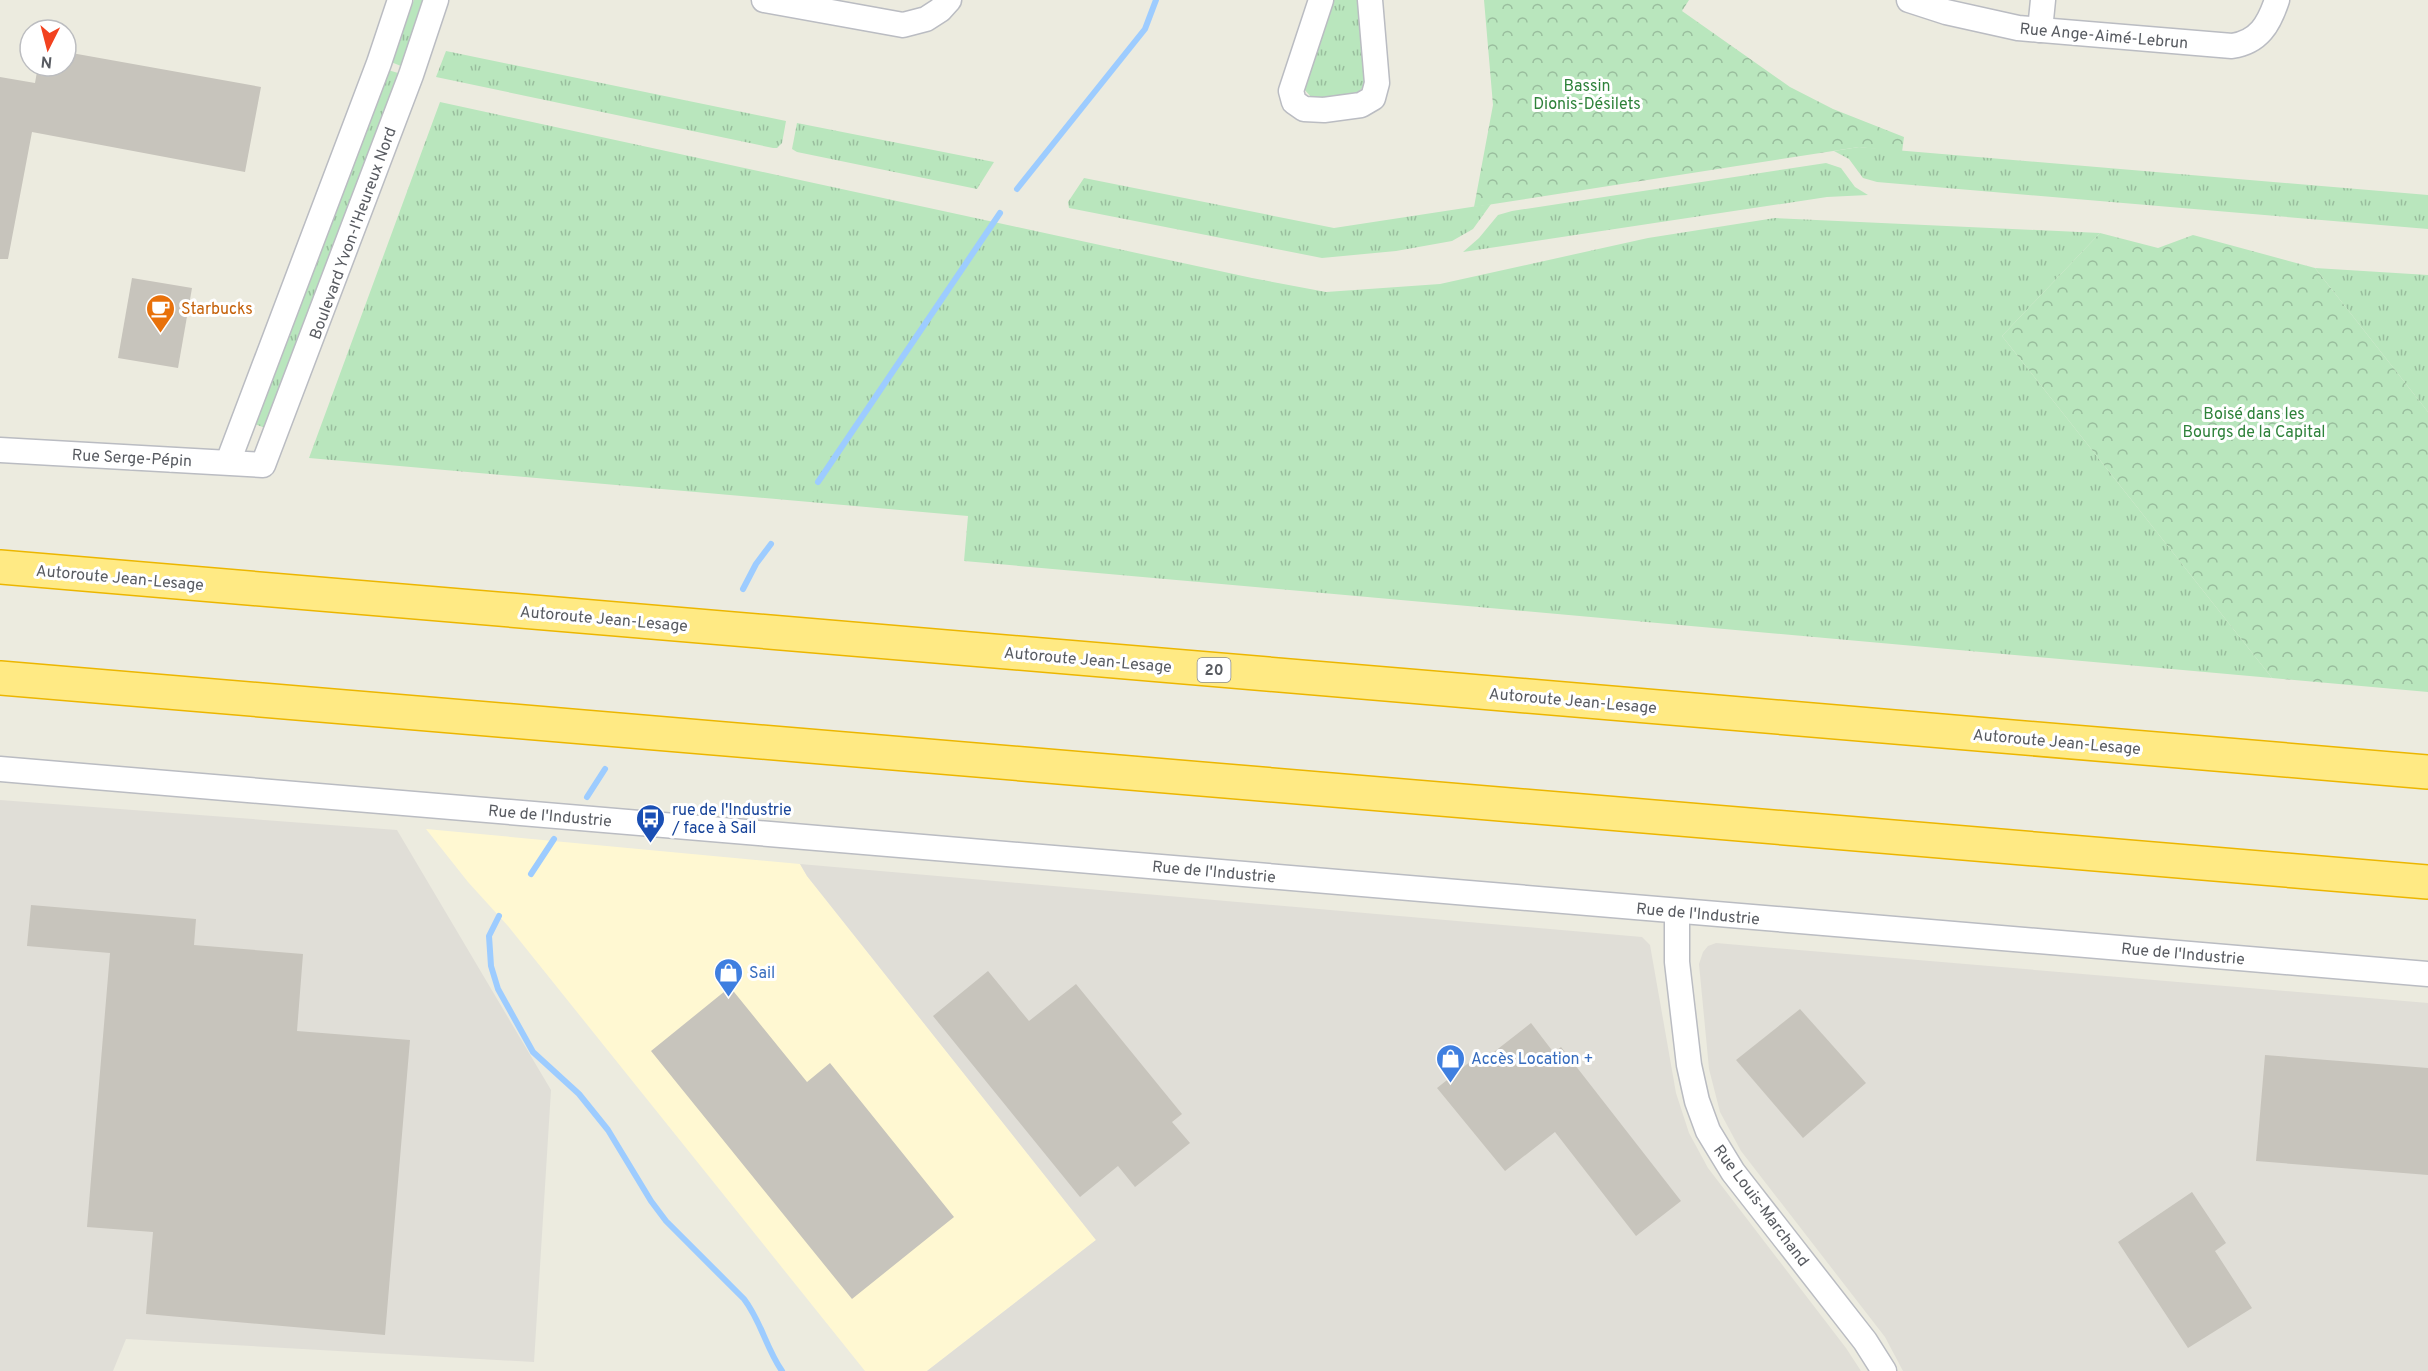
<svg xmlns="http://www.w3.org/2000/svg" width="2428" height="1371" font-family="Overpass,sans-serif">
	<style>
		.commercial { fill: #fff8d2 }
		.industrial { fill: #e0ded7 }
		.grass { fill: url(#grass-tufts) }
		.park { fill: url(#park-crowns) }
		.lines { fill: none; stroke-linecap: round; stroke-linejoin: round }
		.stream { stroke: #9dccff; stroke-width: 6 }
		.building { fill: #c7c4bc }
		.minor-casing { stroke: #babcc2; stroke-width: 27 }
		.highway-casing { stroke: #ecb600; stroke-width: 36 }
		.minor { stroke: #fff; stroke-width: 24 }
		.highway { stroke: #ffea84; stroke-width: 33 }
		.labels { text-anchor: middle; stroke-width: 6; stroke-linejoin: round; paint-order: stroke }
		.shield { fill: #fff; stroke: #8a8c90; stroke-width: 1.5 }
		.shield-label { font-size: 15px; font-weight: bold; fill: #585b61 }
		.street-label { font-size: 16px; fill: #585b61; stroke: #fff }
		.park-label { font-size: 16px; fill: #2e823a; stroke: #fff }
		.food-label { font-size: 16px; fill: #c56008; stroke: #fff; text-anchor: start }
		.transit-label { font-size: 16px; fill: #164399; stroke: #fff; text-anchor: start }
		.shop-label { font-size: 16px; fill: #366cbe; stroke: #fff; text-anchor: start }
	</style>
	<defs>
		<pattern id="grass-tufts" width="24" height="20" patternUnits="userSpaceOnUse" patternTransform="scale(1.5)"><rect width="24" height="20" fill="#b9e6bd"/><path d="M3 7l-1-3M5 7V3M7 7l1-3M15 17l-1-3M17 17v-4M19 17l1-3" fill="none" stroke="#99bd9d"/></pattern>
		<pattern id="park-crowns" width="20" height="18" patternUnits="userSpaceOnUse" patternTransform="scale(1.5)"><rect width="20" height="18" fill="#b9e6bd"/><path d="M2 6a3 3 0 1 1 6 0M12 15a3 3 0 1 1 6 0" fill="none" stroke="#99bd9d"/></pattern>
	</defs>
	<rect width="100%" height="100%" fill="#ecebdf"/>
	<path class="commercial" d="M 426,829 L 800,864 L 807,876 L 1096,1240 L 927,1371 L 865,1371 L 508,926 L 468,882 Z"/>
	<g class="industrial">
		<path d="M 0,800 L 397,830 L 551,1090 L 534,1362 L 126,1339 L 113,1371 L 0,1371 Z"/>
		<path d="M 800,864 L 1642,937 L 1650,945 L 1676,1093 L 1689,1133 L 1708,1168 L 1846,1348 L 1861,1371 L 927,1371 L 1096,1240 L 807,876 Z"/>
		<path d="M 1716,943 L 2428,1003 L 2428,1371 L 1903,1371 L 1885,1337 L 1741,1151 L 1720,1112 L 1709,1069 L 1699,964 L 1703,952 L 1708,946 Z"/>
	</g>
	<g class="grass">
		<path d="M 414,0 L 425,0 L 401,66 L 391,62 Z"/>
		<path d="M 1331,0 L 1360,0 L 1366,81 C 1361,100 1328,98 1312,98 L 1304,89 Z"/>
		<path d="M 446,51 L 786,121 L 782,143 L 777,148 L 773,148 L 436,77 Z"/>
		<path d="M 388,70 L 398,73 L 265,428 L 255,424 Z"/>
		<path d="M 440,102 L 1252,278 L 1326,292 L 1440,284 L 1648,238 L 1775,218 L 2100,233 L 2002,336 L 2272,678 L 964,561 L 968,516 L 309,458 Z"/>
		<path d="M 797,123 L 994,162 L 977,189 L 797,152 L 792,149 Z"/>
		<path d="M 1859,147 L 2428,195 L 2428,229 L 1877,182 L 1863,178 L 1849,159 L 1834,151 Z"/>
		<path d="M 1826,163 L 1841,168 L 1855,187 L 1868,195 L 1827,197 L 1463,252 L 1479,238 L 1498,215 L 1512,211 Z"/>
		<path d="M 1084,178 L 1334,228 L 1491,204 L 1473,229 L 1452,241 L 1396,251 L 1322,258 L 1069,208 L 1068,202 Z"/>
		<path d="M 2315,268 L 2428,275 L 2428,412 Z"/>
	</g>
	<g class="park">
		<path d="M 1484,0 L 1689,0 L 1682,11 L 1790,87 L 1833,109 L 1904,137 L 1902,152 L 1859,147 L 1474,207 L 1493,105 Z"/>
		<path d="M 2100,233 L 2158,248 L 2193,235 L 2315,268 L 2428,412 L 2428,692 L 2272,678 L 2002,336 Z"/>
	</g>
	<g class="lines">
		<g class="stream">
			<path d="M 1017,189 L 1145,29 L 1156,0"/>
			<path d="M 818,482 L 1000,213"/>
			<path d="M 743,589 L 756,564 L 771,544"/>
			<path d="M 587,797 L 605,769"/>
			<path d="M 531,874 L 554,839"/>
			<path d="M 499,916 L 489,936 L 491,966 L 498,989 L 533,1052 L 579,1094 L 608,1130 L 651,1201 L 666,1221 L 744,1299 C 761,1321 766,1348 782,1371"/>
		</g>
	</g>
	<g class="building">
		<path d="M 66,52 L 261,87 L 245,172 L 32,132 L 8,259 L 0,259 L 0,77 L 35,83 L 38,66 L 66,66 Z"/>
		<path d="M 132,278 L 192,288 L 178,368 L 118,358 Z"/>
		<path d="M 31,905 L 196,919 L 194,945 L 303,954 L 297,1031 L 410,1040 L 385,1335 L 146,1314 L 153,1232 L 87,1227 L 110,953 L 27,946 Z"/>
		<path d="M 988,971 L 1029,1021 L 1076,984 L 1182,1114 L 1172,1122 L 1190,1143 L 1135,1187 L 1118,1166 L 1080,1197 L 933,1016 Z"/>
		<path d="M 730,987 L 807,1082 L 830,1063 L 954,1217 L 852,1299 L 651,1051 Z"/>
		<path d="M 1800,1009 L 1866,1083 L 1803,1138 L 1736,1060 Z"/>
		<path d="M 1531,1023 L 1554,1053 L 1561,1047 L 1681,1201 L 1636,1236 L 1555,1132 L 1505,1171 L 1437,1088 L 1471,1061 L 1476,1066 Z"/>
		<path d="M 2265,1055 L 2428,1068 L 2428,1175 L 2256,1161 Z"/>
		<path d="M 2192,1192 L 2226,1243 L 2215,1251 L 2252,1308 L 2188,1348 L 2118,1242 Z"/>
	</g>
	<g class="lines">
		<defs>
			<g id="minor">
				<path d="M 764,0 L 903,25 L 926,19 L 940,10 L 949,0"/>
				<path d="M 1321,0 L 1291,91 L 1294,102 L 1304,109 L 1324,110 L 1361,105 L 1373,98 L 1377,83 L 1370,0"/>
				<path d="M 1909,0 L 1946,12 L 2018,28 L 2232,46 C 2259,42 2269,24 2277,0"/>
				<path d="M 2040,30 L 2043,0"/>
				<path d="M 0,450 L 263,465 L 411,75 L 436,0"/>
				<path d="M 228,462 L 379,63 L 400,0"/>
				<path d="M 0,769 L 2428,974"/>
				<path d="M 1677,912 L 1677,962 L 1689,1065 L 1697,1101 L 1708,1131 L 1733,1172 L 1865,1341 L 1884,1371"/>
			</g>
			<g id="highway">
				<path d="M 0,567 L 2428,772"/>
				<path d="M 0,678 L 2428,882"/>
			</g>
		</defs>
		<use href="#minor" class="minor-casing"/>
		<use href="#highway" class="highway-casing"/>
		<use href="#minor" class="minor"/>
		<use href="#highway" class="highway"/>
	</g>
	<defs>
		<symbol id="cafe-pin" viewBox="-11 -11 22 30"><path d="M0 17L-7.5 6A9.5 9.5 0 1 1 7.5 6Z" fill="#e8710a" stroke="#fff"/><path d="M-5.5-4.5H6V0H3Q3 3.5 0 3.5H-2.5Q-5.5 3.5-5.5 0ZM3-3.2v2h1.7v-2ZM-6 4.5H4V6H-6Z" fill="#fff"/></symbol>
		<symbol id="bus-pin" viewBox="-11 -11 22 30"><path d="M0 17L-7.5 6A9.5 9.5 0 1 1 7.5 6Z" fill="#1a4fb4" stroke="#fff"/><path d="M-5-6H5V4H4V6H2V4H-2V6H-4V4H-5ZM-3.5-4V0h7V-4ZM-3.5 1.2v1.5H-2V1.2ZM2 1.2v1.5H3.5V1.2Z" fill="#fff"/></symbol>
		<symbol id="shop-pin" viewBox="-11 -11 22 30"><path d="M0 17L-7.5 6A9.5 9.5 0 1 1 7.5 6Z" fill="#3f7fe0" stroke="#fff"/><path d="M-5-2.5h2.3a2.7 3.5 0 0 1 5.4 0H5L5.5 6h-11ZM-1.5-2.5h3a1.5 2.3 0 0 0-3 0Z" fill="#fff"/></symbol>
	</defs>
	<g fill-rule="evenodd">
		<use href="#cafe-pin" x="144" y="292" width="33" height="45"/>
		<use href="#bus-pin" x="634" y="802" width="33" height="45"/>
		<use href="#shop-pin" x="712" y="956" width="33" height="45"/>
		<use href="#shop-pin" x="1434" y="1042" width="33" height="45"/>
	</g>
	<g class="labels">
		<rect class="shield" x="1197.5" y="658" width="33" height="24" rx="4.5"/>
		<g class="shield-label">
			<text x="1214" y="675">20</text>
		</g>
		<g class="street-label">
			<text transform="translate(2104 35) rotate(5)" y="6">Rue Ange-Aimé-Lebrun</text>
			<text transform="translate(352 233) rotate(-70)" y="6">Boulevard Yvon-l'Heureux Nord</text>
			<text transform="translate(132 457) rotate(3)" y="6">Rue Serge-Pépin</text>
			<text transform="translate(120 577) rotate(5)" y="6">Autoroute Jean-Lesage</text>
			<text transform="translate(604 618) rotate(5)" y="6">Autoroute Jean-Lesage</text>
			<text transform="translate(1088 659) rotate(5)" y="6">Autoroute Jean-Lesage</text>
			<text transform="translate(1573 700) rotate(5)" y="6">Autoroute Jean-Lesage</text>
			<text transform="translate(2057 741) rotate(5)" y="6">Autoroute Jean-Lesage</text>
			<text transform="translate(550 815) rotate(5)" y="6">Rue de l'Industrie</text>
			<text transform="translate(1214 871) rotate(5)" y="6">Rue de l'Industrie</text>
			<text transform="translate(1698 913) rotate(5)" y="6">Rue de l'Industrie</text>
			<text transform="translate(2183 953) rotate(5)" y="6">Rue de l'Industrie</text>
			<text transform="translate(1762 1205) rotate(53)" y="6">Rue Louis-Marchand</text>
		</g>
		<g class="park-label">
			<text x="1587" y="91">Bassin<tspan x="1587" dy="18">Dionis-Désilets</tspan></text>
			<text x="2254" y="419">Boisé dans les<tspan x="2254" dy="18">Bourgs de la Capital</tspan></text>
		</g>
		<g class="food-label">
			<text x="181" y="314">Starbucks</text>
		</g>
		<g class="transit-label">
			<text x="672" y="815">rue de l'Industrie<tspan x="672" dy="18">/ face à Sail</tspan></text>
		</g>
		<g class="shop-label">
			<text x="749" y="978">Sail</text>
			<text x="1471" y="1064">Accès Location +</text>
		</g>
	</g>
	<g transform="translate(48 48) rotate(186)"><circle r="28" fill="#ffffff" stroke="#bcbdc0" stroke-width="1.5"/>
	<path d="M0-4.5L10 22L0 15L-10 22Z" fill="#f2421f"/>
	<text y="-9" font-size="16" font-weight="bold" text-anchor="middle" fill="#585b61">N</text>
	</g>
</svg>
